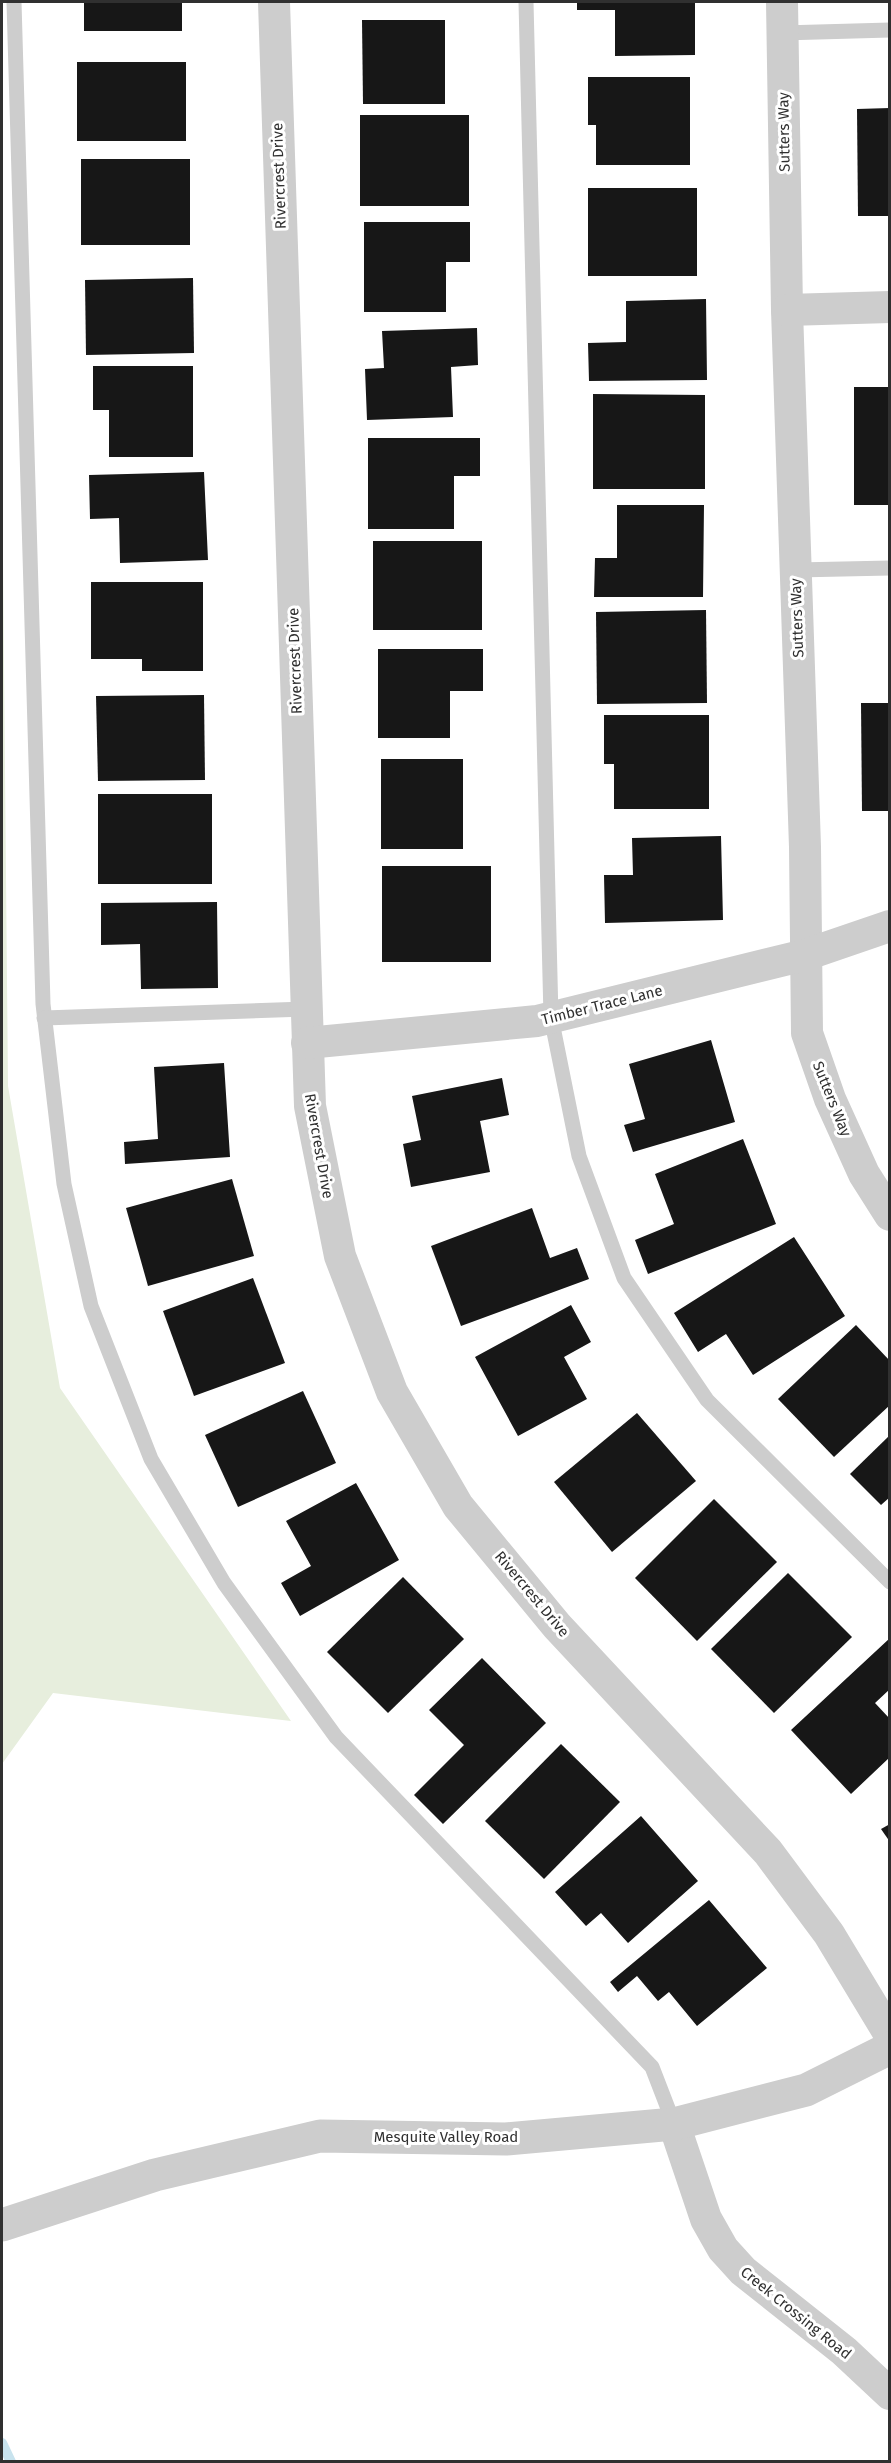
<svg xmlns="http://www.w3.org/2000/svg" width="891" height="2463" font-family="'Fira Sans',sans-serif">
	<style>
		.green { fill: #e7eedd }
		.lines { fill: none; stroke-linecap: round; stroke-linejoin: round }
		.stream { stroke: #c8e3ee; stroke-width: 10 }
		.building { fill: #171717 }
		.service { stroke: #cdcdcd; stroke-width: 15 }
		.minor { stroke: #cdcdcd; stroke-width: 32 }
		.tertiary { stroke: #cdcdcd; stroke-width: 33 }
		.labels { text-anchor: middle; stroke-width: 6; stroke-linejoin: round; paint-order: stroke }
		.street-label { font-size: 15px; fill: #303030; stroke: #fff }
	</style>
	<rect width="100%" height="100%" fill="#fff"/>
	<path class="green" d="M 2,451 L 8,1086 L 60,1388 L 291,1721 L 53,1693 L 2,1764 Z"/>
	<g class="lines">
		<path class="stream" d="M 2,2443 L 11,2462"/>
	</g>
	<g class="building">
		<rect x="84" y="2" width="98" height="29"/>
		<path d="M 577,2 L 695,2 L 695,55 L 615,56 L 615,10 L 577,10 Z"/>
		<path d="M 362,20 L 445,20 L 445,104 L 363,104 Z"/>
		<rect x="77" y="62" width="109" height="79"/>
		<path d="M 588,77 L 690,77 L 690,165 L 596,165 L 596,125 L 588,125 Z"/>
		<path d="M 890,108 L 890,216 L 858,216 L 857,109 Z"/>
		<rect x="360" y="115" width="109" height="91"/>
		<rect x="81" y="159" width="109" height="86"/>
		<rect x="588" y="188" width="109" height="88"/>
		<path d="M 364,222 L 470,222 L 470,262 L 446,262 L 446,312 L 364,312 Z"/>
		<path d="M 193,278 L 194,353 L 86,355 L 85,280 Z"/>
		<path d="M 706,299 L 707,380 L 589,381 L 588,343 L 626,342 L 626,301 Z"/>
		<path d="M 477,328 L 478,365 L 451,367 L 453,417 L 367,420 L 365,369 L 384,368 L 382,331 Z"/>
		<path d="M 93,366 L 193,366 L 193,457 L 109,457 L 109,410 L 93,410 Z"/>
		<rect x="854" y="387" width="36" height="118"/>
		<path d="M 593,394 L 705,395 L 705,489 L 593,489 Z"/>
		<path d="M 368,438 L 480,438 L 480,476 L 454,476 L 454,529 L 368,529 Z"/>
		<path d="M 204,472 L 208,560 L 120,563 L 119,518 L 90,519 L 89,475 Z"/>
		<path d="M 617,505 L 704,505 L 703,597 L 594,597 L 595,558 L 617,558 Z"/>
		<rect x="373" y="541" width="109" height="89"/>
		<path d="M 91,582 L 203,582 L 203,671 L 142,671 L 142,659 L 91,659 Z"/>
		<path d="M 706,610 L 707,703 L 597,704 L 596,612 Z"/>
		<path d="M 378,649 L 483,649 L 483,691 L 450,691 L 450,738 L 378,738 Z"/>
		<path d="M 204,695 L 205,780 L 98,781 L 96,696 Z"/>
		<path d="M 861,703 L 890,703 L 890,811 L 862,811 Z"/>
		<path d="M 604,715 L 709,715 L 709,809 L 614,809 L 614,764 L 604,764 Z"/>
		<rect x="381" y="759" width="82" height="90"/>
		<rect x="98" y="794" width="114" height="90"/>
		<path d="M 721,836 L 723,920 L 605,923 L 604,875 L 633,875 L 632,838 Z"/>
		<rect x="382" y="866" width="109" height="96"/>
		<path d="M 217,902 L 218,988 L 141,989 L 140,944 L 101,945 L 101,903 Z"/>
		<path d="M 711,1040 L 735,1122 L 633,1152 L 624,1125 L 645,1119 L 629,1064 Z"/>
		<path d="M 224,1063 L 230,1157 L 125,1164 L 124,1142 L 158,1139 L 154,1067 Z"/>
		<path d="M 502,1078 L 509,1115 L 480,1121 L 490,1172 L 411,1187 L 403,1144 L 421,1140 L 412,1096 Z"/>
		<path d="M 743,1139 L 776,1224 L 648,1274 L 635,1240 L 674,1224 L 655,1174 Z"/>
		<path d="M 232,1179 L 254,1256 L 148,1286 L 126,1208 Z"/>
		<path d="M 532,1208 L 550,1258 L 577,1248 L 589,1279 L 461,1326 L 431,1246 Z"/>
		<path d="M 794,1237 L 845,1316 L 753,1375 L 726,1334 L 698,1352 L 674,1313 Z"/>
		<path d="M 253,1278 L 285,1363 L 194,1396 L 163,1311 Z"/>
		<path d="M 571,1305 L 591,1342 L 564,1357 L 587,1399 L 518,1436 L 475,1357 Z"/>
		<path d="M 856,1325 L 890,1361 L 890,1405 L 834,1457 L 778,1399 Z"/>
		<path d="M 303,1391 L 336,1463 L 238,1507 L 205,1435 Z"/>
		<path d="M 637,1413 L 696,1481 L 612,1552 L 554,1482 Z"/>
		<path d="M 890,1435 L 890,1497 L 881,1505 L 850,1474 Z"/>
		<path d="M 356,1483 L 399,1560 L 300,1616 L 281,1583 L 311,1566 L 286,1521 Z"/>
		<path d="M 714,1499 L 777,1562 L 697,1641 L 635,1578 Z"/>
		<path d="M 788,1573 L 852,1637 L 774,1713 L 711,1649 Z"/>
		<path d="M 403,1577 L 464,1639 L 388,1713 L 327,1652 Z"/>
		<path d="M 890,1638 L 890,1689 L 875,1703 L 890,1719 L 890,1757 L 851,1794 L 791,1730 Z"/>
		<path d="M 482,1658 L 546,1723 L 443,1824 L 414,1795 L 464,1745 L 429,1710 Z"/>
		<path d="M 561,1744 L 620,1802 L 544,1879 L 485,1821 Z"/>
		<path d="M 641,1816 L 698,1881 L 628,1943 L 601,1913 L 586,1926 L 555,1892 Z"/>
		<path d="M 890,1824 L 890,1842 L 881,1829 Z"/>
		<path d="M 709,1900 L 767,1968 L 697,2026 L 669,1992 L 658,2001 L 637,1976 L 618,1992 L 610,1982 Z"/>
	</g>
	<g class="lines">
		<g class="service">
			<path d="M 14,2 L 43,1004 L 64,1184 L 91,1306 L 151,1459 L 224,1583 L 336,1737 L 652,2067 L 674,2124"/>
			<path d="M 526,2 L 551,1017 L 579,1156 L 624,1278 L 707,1400 L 890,1582"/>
			<path d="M 782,33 L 890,30"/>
			<path d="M 796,570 L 890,568"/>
			<path d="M 44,1018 L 306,1009"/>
		</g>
		<g class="minor">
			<path d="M 274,2 L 310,1106 L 340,1256 L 392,1392 L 458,1506 L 557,1626 L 768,1852 L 829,1934 L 890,2035"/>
			<path d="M 782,2 L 787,310 L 805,847 L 807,1033 L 830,1099 L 864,1174 L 890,1215"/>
			<path d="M 787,310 L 890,307"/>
			<path d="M 307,1043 L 537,1021 L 805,955 L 890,926"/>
			<path d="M 674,2124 L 706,2219 L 723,2249 L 743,2271 L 844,2351 L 890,2394"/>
		</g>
		<path class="tertiary" d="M 2,2225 L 155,2175 L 320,2136 L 506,2139 L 674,2124 L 806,2090 L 890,2048"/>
	</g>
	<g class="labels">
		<g class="street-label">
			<text transform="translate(784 132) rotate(-91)" y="5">Sutters Way</text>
			<text transform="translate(279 176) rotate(-92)" y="5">Rivercrest Drive</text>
			<text transform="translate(797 618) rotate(-92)" y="5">Sutters Way</text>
			<text transform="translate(295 661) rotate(-92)" y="5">Rivercrest Drive</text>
			<text transform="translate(602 1005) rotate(-14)" y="5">Timber Trace Lane</text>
			<text transform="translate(832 1099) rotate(68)" y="5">Sutters Way</text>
			<text transform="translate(319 1146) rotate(80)" y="5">Rivercrest Drive</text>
			<text transform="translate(532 1594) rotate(50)" y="5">Rivercrest Drive</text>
			<text x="446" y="2142">Mesquite Valley Road</text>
			<text transform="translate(796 2313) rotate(39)" y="5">Creek Crossing Road</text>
		</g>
	</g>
	<rect width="891" height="2463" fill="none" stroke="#303030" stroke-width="6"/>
</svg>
